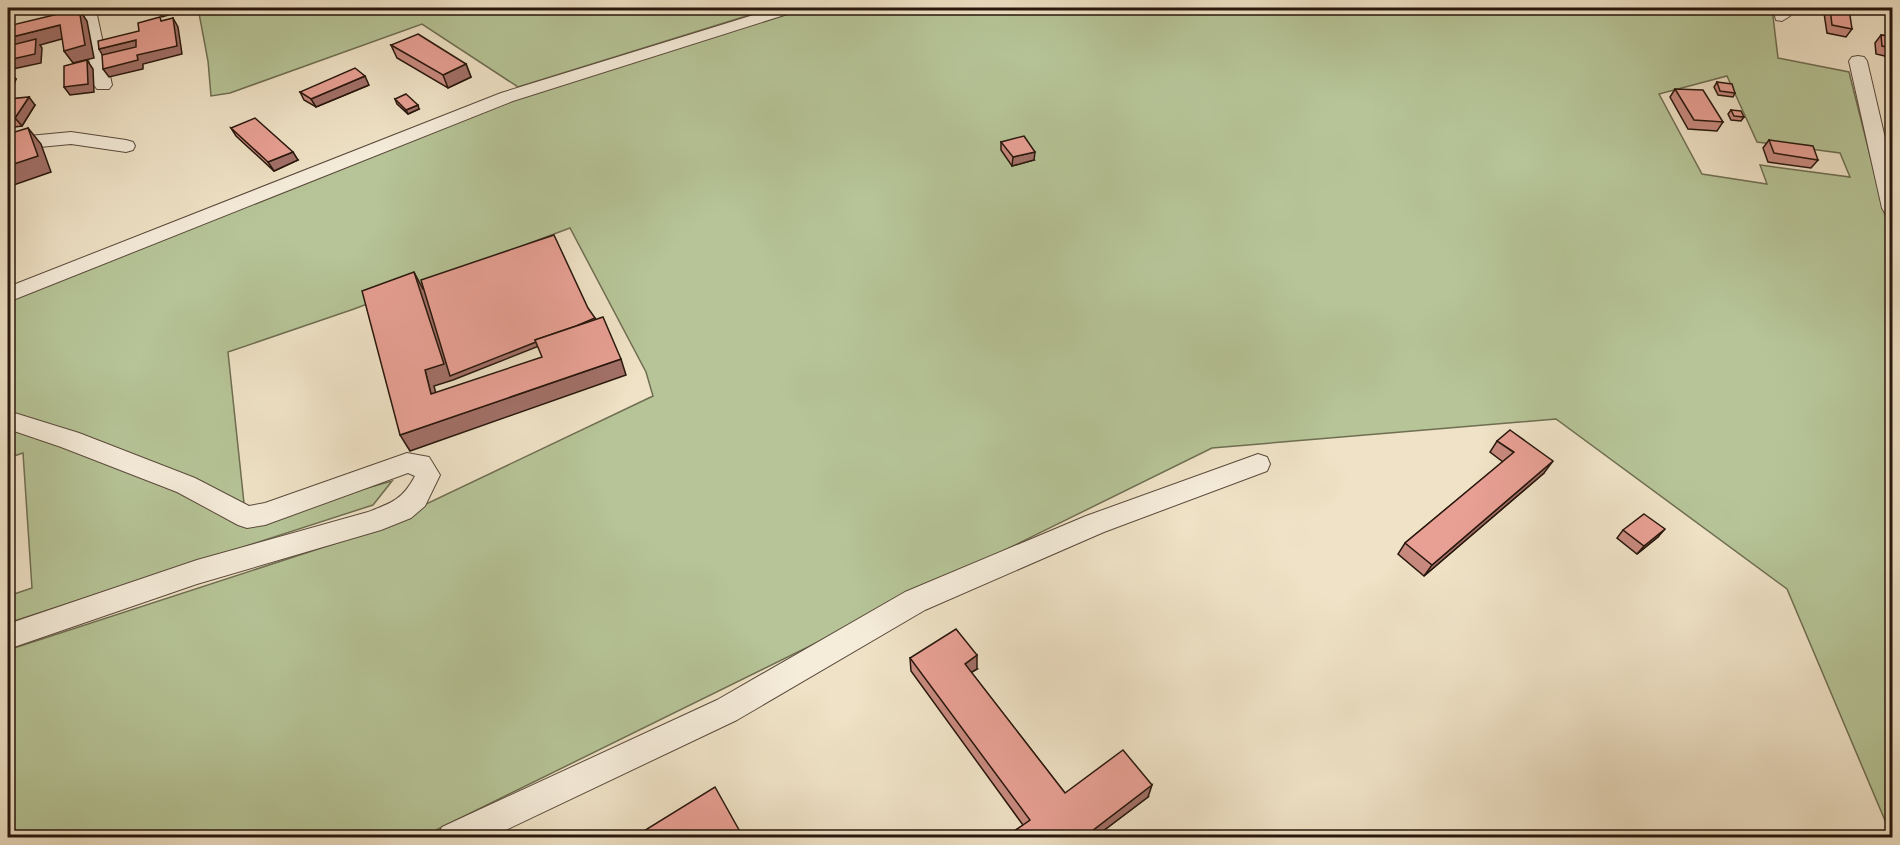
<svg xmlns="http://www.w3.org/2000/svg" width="1900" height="845" font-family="'Old Standard TT',serif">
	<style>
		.green { fill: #b6c497; stroke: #6f6e52; stroke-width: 1.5; fill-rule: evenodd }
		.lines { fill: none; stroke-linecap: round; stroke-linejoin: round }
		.minor-casing { stroke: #5a4a3b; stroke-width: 2 }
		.minor { fill: #f5ecda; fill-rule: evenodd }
		.wall { fill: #c88a7f; stroke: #28170d; stroke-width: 1.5 }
		.shaded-wall { fill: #a27068; stroke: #28170d; stroke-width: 1.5 }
		.building { fill: #e8a094; stroke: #28170d; stroke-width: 1.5 }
	</style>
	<rect width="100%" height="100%" fill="#efe2c6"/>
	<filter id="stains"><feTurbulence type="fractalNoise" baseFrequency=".00333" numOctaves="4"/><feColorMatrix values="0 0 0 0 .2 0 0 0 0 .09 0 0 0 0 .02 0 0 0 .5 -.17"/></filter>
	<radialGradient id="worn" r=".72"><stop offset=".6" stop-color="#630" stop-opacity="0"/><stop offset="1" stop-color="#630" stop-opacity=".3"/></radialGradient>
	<g class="green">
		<path d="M 198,8 L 772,8 L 518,87 L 422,24 L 230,93 L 211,96 L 208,61 Z"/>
		<path d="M 806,8 L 1772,8 L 1778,58 L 1849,72 L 1892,243 L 1892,837 L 1787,589 L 1556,419 L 1212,448 L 422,837 L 8,837 L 8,650 L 361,535 L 653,396 L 646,372 L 570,228 L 354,309 L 228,352 L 246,522 L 392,481 L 373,505 L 8,623 L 8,596 L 32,588 L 23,453 L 8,458 L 8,300 L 507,101 ZM 1727,76 L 1757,142 L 1840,153 L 1850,177 L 1760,165 L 1767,184 L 1702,174 L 1659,94 Z"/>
	</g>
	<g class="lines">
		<defs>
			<g id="minor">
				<path d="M 74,8 L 94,8 L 93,10 L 97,15 L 112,85 L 109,89 L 97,89 L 94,85 L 81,17 L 53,30 L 8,43 L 8,33 L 41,22 Z"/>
				<path d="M 776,8 L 799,8 L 797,11 L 513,101 L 8,302 L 8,287 L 501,93 Z"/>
				<path d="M 1773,8 L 1789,8 L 1790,16 L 1782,21 L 1776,20 Z"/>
				<path d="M 1858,56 L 1864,57 L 1867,61 L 1892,168 L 1892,215 L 1885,213 L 1882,208 L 1849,61 L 1852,57 Z"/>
				<path d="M 71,132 L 126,140 L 133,142 L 135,146 L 133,150 L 126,152 L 71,144 L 8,150 L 8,138 Z"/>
				<path d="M 8,411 L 79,433 L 195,478 L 249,506 L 265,503 L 407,453 L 429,457 L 440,475 L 425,506 L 411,518 L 381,530 L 197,584 L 8,649 L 8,624 L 197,560 L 368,512 C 392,503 403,499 415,476 L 408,473 L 265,525 L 247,528 L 238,525 L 177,492 L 61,447 L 8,429 Z"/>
				<path d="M 1258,454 L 1267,457 L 1270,464 L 1267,471 L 1104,532 L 925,610 L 737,720 L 489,838 L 437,838 L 442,827 L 717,700 L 905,592 L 1086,516 Z"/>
			</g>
		</defs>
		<use href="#minor" class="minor-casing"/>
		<use href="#minor" class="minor"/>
	</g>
	<g class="wall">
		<path d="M 1828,8 L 1842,8 L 1852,29 L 1846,37 L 1827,33 L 1824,13 Z"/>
		<path d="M 1881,35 L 1893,37 L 1893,58 L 1876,54 L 1875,43 Z"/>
		<path d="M 391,45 L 466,64 L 471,77 L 448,88 L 397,58 Z"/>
		<path d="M 8,71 L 9,71 L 16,79 L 8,99 L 35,105 L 22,126 L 8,128 Z"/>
		<path d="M 1717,82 L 1735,93 L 1733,97 L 1718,95 L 1714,87 Z"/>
		<path d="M 369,85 L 316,107 L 304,100 L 300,92 Z"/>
		<path d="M 1675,89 L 1723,122 L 1717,131 L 1688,129 L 1670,97 Z"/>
		<path d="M 395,99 L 419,109 L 408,114 L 397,104 Z"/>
		<path d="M 1731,110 L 1744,117 L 1741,121 L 1731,120 L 1728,114 Z"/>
		<path d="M 231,128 L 298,160 L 274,171 L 236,136 Z"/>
		<path d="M 1769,140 L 1818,160 L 1811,168 L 1768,162 L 1763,148 Z"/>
		<path d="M 1001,142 L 1034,160 L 1012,166 L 1001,150 Z"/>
		<path d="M 1497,441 L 1544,473 L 1424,576 L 1398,554 L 1405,543 L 1503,462 L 1490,452 Z"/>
		<path d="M 1623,530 L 1658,537 L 1637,554 L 1617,538 Z"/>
		<path d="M 910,658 L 977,669 L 971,672 L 1065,793 L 1148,797 L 1095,837 L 1010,837 L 1010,834 L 1023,825 L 911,671 Z"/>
	</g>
	<g class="shaded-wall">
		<path d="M 178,8 L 179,12 L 162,17 L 159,13 Z"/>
		<path d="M 79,9 L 87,21 L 94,58 L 73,63 L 64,51 Z"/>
		<path d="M 173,18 L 178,27 L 182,54 L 143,64 L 143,69 L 109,77 L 103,69 L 137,55 Z"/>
		<path d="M 60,25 L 69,37 L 40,45 L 42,48 L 41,63 L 8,70 L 8,38 Z"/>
		<path d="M 136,40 L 141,49 L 104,58 L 99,49 Z"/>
		<path d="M 87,60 L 93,69 L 94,92 L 70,95 L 64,87 Z"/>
		<path d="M 466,64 L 471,77 L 448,88 L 443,75 Z"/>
		<path d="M 9,71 L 16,79 L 8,101 L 8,75 Z"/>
		<path d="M 365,76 L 369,85 L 316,107 L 311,99 Z"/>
		<path d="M 29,97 L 35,105 L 22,126 L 15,118 Z"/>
		<path d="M 418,105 L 419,109 L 408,114 L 406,110 Z"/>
		<path d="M 28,128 L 41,144 L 51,172 L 8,187 L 8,166 Z"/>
		<path d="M 293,152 L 298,160 L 274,171 L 268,162 Z"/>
		<path d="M 1035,152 L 1034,160 L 1012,166 L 1013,157 Z"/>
		<path d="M 414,272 L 423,289 L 595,318 L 597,323 L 453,380 L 434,386 L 440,410 L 431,394 L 425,370 Z"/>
		<path d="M 621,359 L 626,375 L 410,451 L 400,435 Z"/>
		<path d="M 1553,461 L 1544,473 L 1424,576 L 1432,565 Z"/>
		<path d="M 1665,529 L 1658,537 L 1637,554 L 1644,546 Z"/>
		<path d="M 977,655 L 977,669 L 964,677 L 965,664 Z"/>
		<path d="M 1152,785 L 1148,797 L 1095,837 L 1084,837 Z"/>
	</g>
	<g class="building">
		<path d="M 157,8 L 177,8 L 159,13 Z"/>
		<path d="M 1830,8 L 1842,8 L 1849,9 L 1852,29 L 1832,25 Z"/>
		<path d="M 79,9 L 85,45 L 64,51 L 60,25 L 8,38 L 8,26 Z"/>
		<path d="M 160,17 L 161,21 L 173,18 L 177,46 L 137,55 L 138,60 L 103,69 L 102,55 L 136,47 L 136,40 L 99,49 L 98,41 L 139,31 L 138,23 Z"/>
		<path d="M 418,34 L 466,64 L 443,75 L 391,45 Z"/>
		<path d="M 1881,35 L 1893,37 L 1893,48 L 1882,46 Z"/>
		<path d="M 36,39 L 35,54 L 8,60 L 8,46 Z"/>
		<path d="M 87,60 L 88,84 L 64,87 L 64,66 Z"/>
		<path d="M 355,68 L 365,76 L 311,99 L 300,92 Z"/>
		<path d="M 1717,82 L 1732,84 L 1735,93 L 1720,91 Z"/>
		<path d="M 1675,89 L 1703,90 L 1723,122 L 1694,120 Z"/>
		<path d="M 406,94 L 418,105 L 406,110 L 395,99 Z"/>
		<path d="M 29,97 L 15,118 L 8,118 L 8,99 Z"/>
		<path d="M 1731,110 L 1741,111 L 1744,117 L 1734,116 Z"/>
		<path d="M 255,118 L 293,152 L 268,162 L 231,128 Z"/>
		<path d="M 28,128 L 38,156 L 8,166 L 8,134 Z"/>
		<path d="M 1024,136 L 1035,152 L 1013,157 L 1001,142 Z"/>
		<path d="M 1769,140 L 1813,146 L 1818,160 L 1774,153 Z"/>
		<path d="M 554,235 L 588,308 L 595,318 L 576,326 L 535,340 L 536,342 L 450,376 L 421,280 Z"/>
		<path d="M 414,272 L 444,364 L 425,370 L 431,394 L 542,357 L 535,340 L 603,317 L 621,359 L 400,435 L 362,291 Z"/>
		<path d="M 1510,430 L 1553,461 L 1432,565 L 1405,543 L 1514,452 L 1497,441 Z"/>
		<path d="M 1644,514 L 1665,529 L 1644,546 L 1623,530 Z"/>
		<path d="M 956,629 L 977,655 L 965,664 L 1065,793 L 1123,750 L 1152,785 L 1084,837 L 1013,837 L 1010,834 L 1030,820 L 910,658 Z"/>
		<path d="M 715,787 L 743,837 L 634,837 Z"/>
	</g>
	<rect width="1900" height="845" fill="none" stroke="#efe2c6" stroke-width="30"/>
	<rect x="9" y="9" width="1882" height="827" fill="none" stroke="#28170d" stroke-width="3"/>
	<rect x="15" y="15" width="1870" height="815" fill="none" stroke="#28170d" stroke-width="1.5"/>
	<rect width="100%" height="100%" filter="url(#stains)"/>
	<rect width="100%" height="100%" fill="url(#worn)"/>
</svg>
